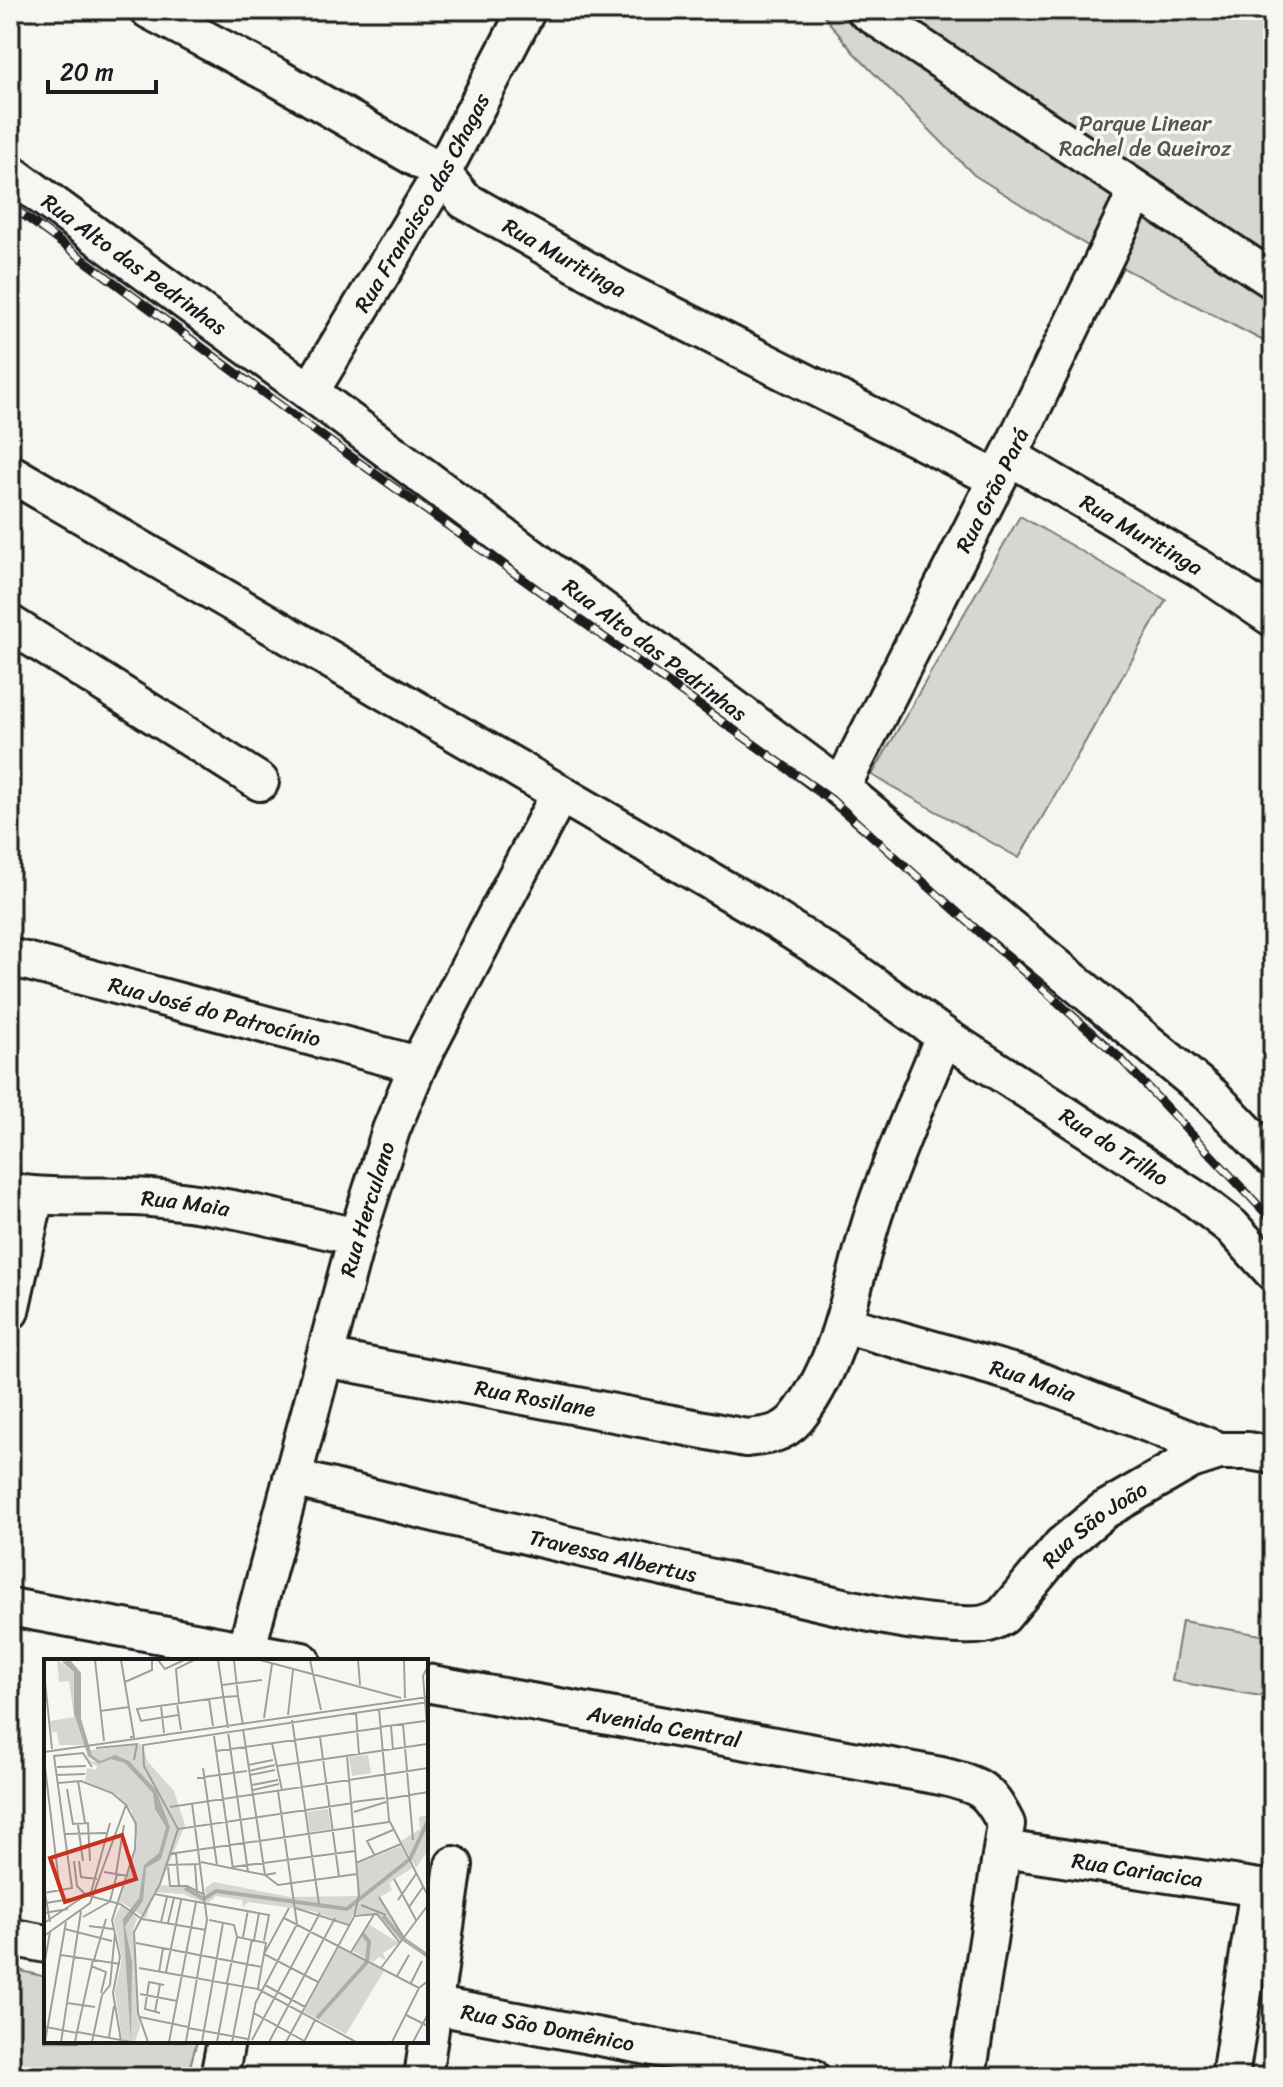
<svg xmlns="http://www.w3.org/2000/svg" width="1283" height="2087" font-family="Sriracha,sans-serif">
	<style>
		.green { fill: #d6d6d2; stroke: #797977; stroke-width: 2 }
		.lines { fill: none; stroke-linecap: round; stroke-linejoin: round }
		.minor-casing { stroke: #1c1c1c; stroke-width: 42 }
		.minor { stroke: #f6f6f2; stroke-width: 36 }
		.rail-casing { stroke: #1c1c1c; stroke-width: 9 }
		.rail { stroke: #f6f6f2; stroke-width: 6; stroke-dasharray: 18; stroke-linecap: butt }
		.labels { text-anchor: middle; stroke-width: 7; stroke-linejoin: round; paint-order: stroke }
		.park-label { font-size: 22px; fill: #545453; stroke: #f6f6f2 }
		.street-label { font-size: 22px; fill: #1c1c1c; stroke: #f6f6f2 }
		.inset-river { fill: none; stroke: #acaca9; stroke-width: 4 }
		.inset-road { fill: none; stroke: #9f9f9c; stroke-width: 2 }
		.view { fill: #c8321e; fill-opacity: 0.15; stroke: #c8321e; stroke-width: 4 }
		.inset-edge { fill: none; stroke: #1c1c1c; stroke-width: 4 }
	</style>
	<rect width="100%" height="100%" fill="#f6f6f2"/>
	<filter id="ink" filterUnits="userSpaceOnUse"><feTurbulence type="fractalNoise" baseFrequency=".0125" numOctaves="2"/><feDisplacementMap in="SourceGraphic" scale="16" xChannelSelector="R" yChannelSelector="G"/><feConvolveMatrix kernelMatrix="1 2 1 2 8 2 1 2 1" color-interpolation-filters="sRGB"/></filter>
	<g filter="url(#ink)">
		<g class="green">
			<path d="M 819,10 L 1273,10 L 1273,346 L 1123,268 L 974,175 L 853,52 Z"/>
			<path d="M 1020,516 L 1166,600 L 1019,858 L 872,775 Z"/>
			<path d="M 1182,1621 L 1273,1637 L 1273,1698 L 1172,1681 Z"/>
			<path d="M 10,1968 L 46,1977 L 46,2041 L 197,2041 L 187,2077 L 10,2077 Z"/>
		</g>
		<g class="lines">
			<defs>
				<g id="minor">
					<path id="s1" d="M 149,10 L 276,77 L 442,173 L 464,200 L 617,287 L 997,479"/>
					<path d="M 865,10 L 1273,280"/>
					<path id="s2" d="M 10,173 L 310,392 L 841,788 L 1212,1096 L 1273,1159"/>
					<path id="s3" d="M 310,392 L 442,173 L 527,10"/>
					<path id="s4" d="M 1009,456 L 1201,569 L 1273,618"/>
					<path id="s5" d="M 10,473 L 755,907 L 844,964 L 944,1036 L 1197,1200 L 1232,1227 L 1273,1272"/>
					<path d="M 10,624 L 260,782"/>
					<path id="s6" d="M 841,788 L 1009,456 L 1137,191"/>
					<path id="s7" d="M 10,957 L 418,1065"/>
					<path id="s8" d="M 10,1192 C 57,1200 104,1194 151,1198 C 221,1203 289,1222 357,1237"/>
					<path d="M 10,1311 L 35,1196"/>
					<path id="s9" d="M 843,1324 L 1032,1378 L 1219,1451"/>
					<path id="s10" d="M 325,1358 L 746,1438 C 765,1436 782,1435 796,1419 C 843,1361 851,1282 874,1213 C 894,1153 920,1095 944,1036"/>
					<path id="s11" d="M 292,1478 C 447,1516 603,1555 759,1588 C 822,1601 899,1624 962,1625 C 978,1626 989,1625 1003,1616 L 1062,1545 L 1103,1511 L 1191,1460 L 1219,1451 L 1248,1451 L 1273,1455"/>
					<path d="M 10,1607 L 302,1661"/>
					<path id="s12" d="M 246,1651 L 357,1237 L 391,1130 L 418,1065 L 559,795"/>
					<path id="s13" d="M 426,1683 L 941,1776 C 980,1786 987,1787 1006,1824 L 967,2077"/>
					<path id="s14" d="M 1003,1849 L 1273,1890"/>
					<path d="M 10,1937 L 46,1944"/>
					<path id="s15" d="M 426,2004 L 811,2077"/>
					<path d="M 219,2077 L 226,2041"/>
					<path d="M 423,2077 L 454,1865"/>
					<path d="M 1230,2077 L 1259,1888"/>
				</g>
			</defs>
			<use href="#minor" class="minor-casing"/>
			<use href="#minor" class="minor"/>
			<defs>
				<path id="rail" d="M 10,205 L 304,423 L 832,800 L 1120,1058 L 1273,1221"/>
			</defs>
			<use href="#rail" class="rail-casing"/>
			<use href="#rail" class="rail"/>
		</g>
	</g>
	<g class="labels">
		<g class="park-label">
			<text x="1145" y="131">Parque Linear<tspan x="1145" dy="25">Rachel de Queiroz</tspan></text>
		</g>
		<g class="street-label">
			<text dy="8" stroke="none"><textPath href="#s3" startOffset="220">Rua Francisco das Chagas</textPath></text>
			<text dy="8" stroke="none"><textPath href="#s1" startOffset="486">Rua Muritinga</textPath></text>
			<text dy="8" stroke="none"><textPath href="#s2" startOffset="154">Rua Alto das Pedrinhas</textPath></text>
			<text dy="8" stroke="none"><textPath href="#s6" startOffset="334">Rua Grão Pará</textPath></text>
			<text dy="8" stroke="none"><textPath href="#s4" startOffset="154">Rua Muritinga</textPath></text>
			<text dy="8" stroke="none"><textPath href="#s2" startOffset="802">Rua Alto das Pedrinhas</textPath></text>
			<text dy="8" stroke="none"><textPath href="#s7" startOffset="212">Rua José do Patrocínio</textPath></text>
			<text dy="8" stroke="none"><textPath href="#s5" startOffset="1294">Rua do Trilho</textPath></text>
			<text dy="8" stroke="none"><textPath href="#s8" startOffset="176">Rua Maia</textPath></text>
			<text dy="8" stroke="none"><textPath href="#s12" startOffset="458">Rua Herculano</textPath></text>
			<text dy="8" stroke="none"><textPath href="#s9" startOffset="198">Rua Maia</textPath></text>
			<text dy="8" stroke="none"><textPath href="#s10" startOffset="214">Rua Rosilane</textPath></text>
			<text dy="8" stroke="none"><textPath href="#s11" startOffset="860">Rua São João</textPath></text>
			<text dy="8" stroke="none"><textPath href="#s11" startOffset="330">Travessa Albertus</textPath></text>
			<text dy="8" stroke="none"><textPath href="#s13" startOffset="242">Avenida Central</textPath></text>
			<text dy="8" stroke="none"><textPath href="#s14" startOffset="136">Rua Cariacica</textPath></text>
			<text dy="8" stroke="none"><textPath href="#s15" startOffset="124">Rua São Domênico</textPath></text>
		</g>
	</g>
	<g transform="translate(44 1659)">
		<rect width="384" height="384" fill="#f6f6f2"/>
		<path d="M 13,1 L 30,13 L 41,86 L 15,86 L 13,73 L 8,73 L 6,62 L 30,58 L 25,22 L 15,23 ZM 97,85 L 104,103 L 130,132 L 141,166 L 116,226 L 144,228 L 160,238 L 161,244 L 139,235 L 110,233 L 102,259 L 75,242 L 93,184 L 88,152 L 73,136 L 41,122 L 43,109 L 52,111 L 53,107 L 47,104 L 40,92 L 47,102 L 59,105 L 46,96 L 47,91 ZM 324,96 L 327,114 L 308,117 L 305,98 ZM 284,150 L 287,170 L 266,173 L 263,153 ZM 384,156 L 384,191 L 372,209 L 357,182 L 376,170 L 375,158 ZM 357,187 L 368,209 L 345,224 L 348,231 L 336,238 L 360,277 L 356,282 L 332,256 L 309,255 L 305,265 L 268,252 L 204,243 L 199,248 L 198,241 L 172,237 L 163,245 L 161,229 L 170,223 L 246,238 L 313,237 L 313,205 ZM 77,247 L 93,259 L 89,271 L 96,368 L 91,383 L 78,380 L 71,333 L 78,300 L 70,260 ZM 324,265 L 355,284 L 339,294 L 342,301 L 335,298 L 329,303 L 309,292 ZM 294,288 L 340,312 L 302,375 L 260,353 Z" fill="#d6d6d2"/>
		<path d="M 26,1 L 37,14 L 37,60 L 48,96 L 56,102 L 71,96 L 85,102 L 112,131 L 126,168 L 117,200 L 102,209 L 99,242 L 81,267 L 88,303 L 87,383 L 79,260 L 95,239 L 100,206 L 115,194 L 122,168 L 111,150 L 109,134 L 81,104 L 67,100 L 55,105 L 44,97 L 30,54 L 30,13 L 18,3 Z" fill="#acaca9"/>
		<path class="inset-river" d="M 141,229 L 160,240 L 172,232 L 303,250 L 366,200 L 384,162M 339,257 L 358,279 L 384,297M 273,359 L 323,303 L 325,283 L 319,275"/>
		<path class="inset-road" d="M 51,1 L 60,82M 77,1 L 90,78 L 86,78M 114,1 L 121,10 L 140,1M 174,1 L 184,69M 190,1 L 194,37M 216,1 L 357,39M 266,1 L 277,51M 314,1 L 316,26M 360,1 L 361,39M 384,7 L 379,17 L 384,79M 0,13 L 8,90M 81,23 L 108,11 L 108,1M 178,26 L 218,21M 180,38 L 194,37 L 199,66M 165,40 L 169,67M 133,44 L 137,71M 135,44 L 132,10 L 150,1M 117,47 L 120,74M 335,50 L 345,161 L 384,237M 56,52 L 85,48M 312,54 L 315,96M 134,56 L 97,62 L 93,50 L 180,38M 244,56 L 249,11M 220,59 L 228,5M 248,61 L 275,245M 359,65 L 369,181M 347,67 L 349,91M 336,68 L 381,62M 199,70 L 221,216 L 232,214M 184,73 L 204,213M 170,77 L 189,210M 276,78 L 295,218M 228,84 L 238,131M 52,89 L 93,85 L 90,101M 172,92 L 336,69M 0,93 L 384,38M 0,100 L 16,232M 204,106 L 229,101M 233,107 L 383,85M 13,108 L 42,107M 159,109 L 173,206M 205,112 L 231,106M 12,116 L 41,115M 206,116 L 231,111M 153,119 L 203,112M 34,122 L 41,164M 14,124 L 37,122 L 68,134 L 82,146 L 92,165 L 91,190 L 68,261 L 76,298 L 69,334 L 77,382M 208,126 L 234,121M 23,130 L 29,165 L 44,164 L 46,202M 209,131 L 235,125M 342,140 L 384,133M 309,143 L 341,139M 126,148 L 384,109M 310,153 L 342,143M 34,166 L 39,202M 134,170 L 309,144M 21,175 L 62,174M 132,194 L 135,227M 125,195 L 345,163M 331,197 L 323,182 L 349,171M 30,202 L 33,227 L 42,236M 35,202 L 37,218 L 53,220M 157,203 L 221,216 L 234,226 L 313,215M 312,204 L 357,185M 151,205 L 153,234M 122,206 L 157,205M 124,208 L 126,227 L 143,227 L 161,236M 188,208 L 311,192M 60,213 L 84,217M 72,215 L 80,166M 350,220 L 372,261M 0,234 L 28,229 L 10,97 L 39,94 L 48,108M 1,234 L 6,263M 110,235 L 225,256 L 220,282M 46,237 L 66,164M 335,238 L 360,279M 354,241 L 372,215M 66,242 L 73,215M 2,244 L 27,240M 317,246 L 342,256M 365,248 L 379,228M 245,249 L 220,295 L 274,323M 251,249 L 305,266M 0,254 L 24,250M 310,257 L 333,255 L 356,284M 39,258 L 67,242M 240,259 L 375,329M 165,261 L 190,266 L 193,278 L 222,284 L 214,329M 117,263 L 123,238M 0,264 L 42,236 L 76,245 L 98,260 L 162,271M 124,264 L 130,239M 45,267 L 69,270M 21,270 L 68,282M 0,277 L 46,244 L 82,146M 199,278 L 204,251M 210,281 L 215,254M 92,284 L 218,308M 307,293 L 331,254M 17,296 L 76,305M 50,301 L 62,260M 0,307 L 6,273M 47,307 L 62,313 L 57,334M 95,309 L 214,330 L 312,383M 337,309 L 384,246M 115,313 L 119,289M 122,313 L 137,241M 353,317 L 365,296M 183,324 L 193,278M 367,324 L 378,302M 221,326 L 261,348M 96,335 L 133,342M 58,336 L 66,326 L 71,274M 23,344 L 51,348M 211,345 L 253,265 L 234,132M 111,353 L 116,325M 116,354 L 101,350 L 105,323 L 120,326M 210,354 L 262,383M 362,356 L 384,367M 96,358 L 144,368M 2,368 L 33,374M 144,369 L 204,380M 33,373 L 49,301M 65,378 L 70,347M 208,381 L 276,254M 1,383 L 22,263M 17,383 L 37,252M 31,383 L 33,373 L 88,383M 48,383 L 58,336M 104,383 L 94,354 L 90,273 L 116,225 L 134,170 L 100,107 L 99,86 L 384,43M 125,383 L 152,243M 142,383 L 163,261 L 148,144M 158,383 L 179,264M 173,383 L 184,325M 188,383 L 208,280M 204,383 L 212,342M 225,383 L 291,259M 242,383 L 310,258 L 315,236 L 303,97M 260,383 L 271,361M 348,383 L 375,329 L 384,322M 369,383 L 384,355"/>
		<path class="view" d="M 78,176 L 92,220 L 21,243 L 6,199 Z"/>
		<rect width="384" height="384" class="inset-edge"/>
	</g>
	<rect width="1283" height="2087" fill="none" stroke="#f6f6f2" stroke-width="40"/>
	<rect x="20" y="20" width="1243" height="2047" fill="none" stroke="#1c1c1c" stroke-width="3" filter="url(#ink)"/>
	<path d="M48 80v12h108v-12" fill="none" stroke="#1c1c1c" stroke-width="4"/>
	<text x="60" y="80" font-size="24" fill="#1c1c1c" stroke="#f6f6f2" stroke-width="6" paint-order="stroke">20 m</text>
</svg>
